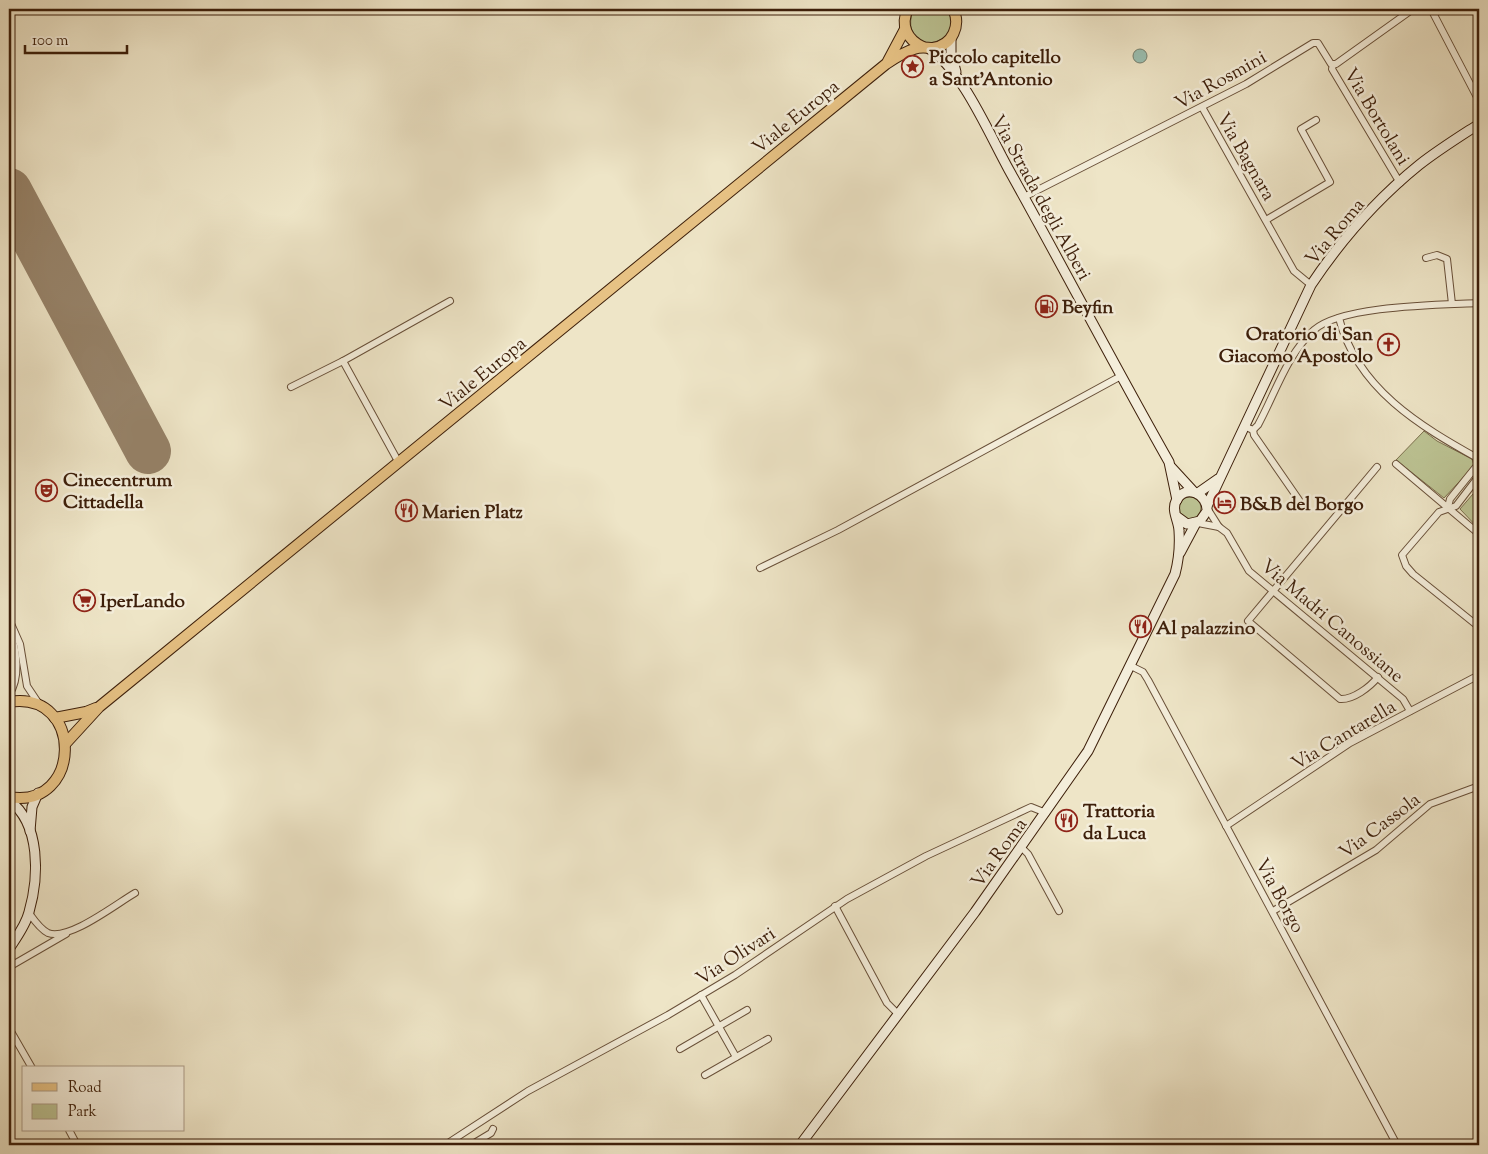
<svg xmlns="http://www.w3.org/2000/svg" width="1488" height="1154" font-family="'Sorts Mill Goudy',serif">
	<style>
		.green { fill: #bcc393; stroke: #7c714e }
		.water { fill: #9abfb1; stroke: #757f6e }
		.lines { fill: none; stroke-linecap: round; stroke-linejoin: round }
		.runway { stroke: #968268; stroke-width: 46 }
		.minor-casing { stroke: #695039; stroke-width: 8 }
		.secondary-casing { stroke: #3d1f0a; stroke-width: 11 }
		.primary-casing { stroke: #3d1f0a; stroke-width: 12 }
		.minor { stroke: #f4eedb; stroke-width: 6 }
		.secondary { stroke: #f4eedb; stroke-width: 9 }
		.primary { stroke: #e7c284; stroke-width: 10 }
		.labels { text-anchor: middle; stroke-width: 5; stroke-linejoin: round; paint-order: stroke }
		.poi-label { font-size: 19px; font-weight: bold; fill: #3d1f0a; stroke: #f4eedb; text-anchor: start }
		.street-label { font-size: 19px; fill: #3d1f0a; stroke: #f4eedb }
	</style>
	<rect width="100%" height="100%" fill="#eee5c7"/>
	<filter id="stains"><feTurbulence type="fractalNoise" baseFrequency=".004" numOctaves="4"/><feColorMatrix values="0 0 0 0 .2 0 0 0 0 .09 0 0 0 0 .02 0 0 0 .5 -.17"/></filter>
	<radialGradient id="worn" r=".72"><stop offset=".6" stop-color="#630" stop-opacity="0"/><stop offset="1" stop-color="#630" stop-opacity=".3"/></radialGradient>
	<g class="green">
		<path d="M 913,9 L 947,9 C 969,45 897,62 913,9 Z"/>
		<path d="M 1424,431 L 1437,441 L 1472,459 L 1474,466 L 1444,498 L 1396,460 Z"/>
		<path d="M 1479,487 L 1479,529 L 1460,509 Z"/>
		<circle cx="1190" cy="508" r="11"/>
	</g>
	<circle class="water" cx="1140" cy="56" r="7"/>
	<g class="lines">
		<path class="runway" d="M 9,191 L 148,451"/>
		<defs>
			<g id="minor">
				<path d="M 1431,9 L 1479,101"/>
				<path d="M 1333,65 L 1332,69 L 1400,183"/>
				<path d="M 1202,107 L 1294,271 L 1311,285"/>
				<path d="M 1024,197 L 1246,84 L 1313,43 L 1318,43 L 1331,64 L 1336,64 L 1413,9"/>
				<path d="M 1266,220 L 1330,182 L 1301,129 L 1316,120"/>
				<path d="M 1426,258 L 1437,255 L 1447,259 L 1452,304"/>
				<path d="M 1339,318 C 1357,389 1420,426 1479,459"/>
				<path d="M 291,387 L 343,361"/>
				<path d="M 1244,426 L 1253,430 L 1258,425 C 1275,394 1287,354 1314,330 C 1342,305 1441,305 1479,303"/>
				<path d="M 1253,430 L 1254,435 L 1299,500"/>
				<path d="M 399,463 L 343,361 L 450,301"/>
				<path d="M 1396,464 L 1479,534"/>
				<path d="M 1377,467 L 1248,621 L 1340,699 C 1353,700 1370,687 1378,677"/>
				<path d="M 1479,476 L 1456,506 L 1439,512 L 1402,555 L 1406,566 L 1413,574 L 1479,627"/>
				<path d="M 1448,507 L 1450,499 L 1479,463"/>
				<path d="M 1207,508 L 1219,527 L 1227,533 L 1249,571 L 1403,699 L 1410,711"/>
				<path d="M 1198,523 L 1219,527"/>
				<path d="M 760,568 L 838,530 L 1121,376"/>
				<path d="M 9,619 L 20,644 L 27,686 L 39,704"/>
				<path d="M 9,632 C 18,649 20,679 9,695"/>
				<path d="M 1131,666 L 1143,672 L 1148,680 L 1397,1145"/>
				<path d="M 1226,826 L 1350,743 L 1479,675"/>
				<path d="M 1021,847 L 1028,854 L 1059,911"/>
				<path d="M 835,906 L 887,1003 L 898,1014"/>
				<path d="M 1273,911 L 1376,850 L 1430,804 L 1479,786"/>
				<path d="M 29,913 C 34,920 40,929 48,933 C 69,941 116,904 135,893"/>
				<path d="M 9,967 L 66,934"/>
				<path d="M 701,995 L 736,1057"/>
				<path d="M 9,1028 L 32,1068"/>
				<path d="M 680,1049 L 747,1010"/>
				<path d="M 705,1075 L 768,1039"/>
				<path d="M 69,1130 L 77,1145"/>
				<path d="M 445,1145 L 528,1091 L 668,1015 L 735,975 L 847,899 L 926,856 L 1031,807 L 1046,813"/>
				<path d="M 471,1145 L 491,1133 L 493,1129"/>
			</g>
			<g id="secondary">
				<path d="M 951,38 L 951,53 L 956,72"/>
				<path d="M 928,48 C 962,69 989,134 1009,170 C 1063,267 1114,365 1169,462 L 1177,500"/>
				<path d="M 1171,467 L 1194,492"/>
				<path d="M 1198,493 L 1218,479"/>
				<path d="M 1207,506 L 1311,285 C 1341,240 1377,199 1419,165 C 1438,150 1459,137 1479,124"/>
				<path d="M 1180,553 L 1196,523"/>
				<path d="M 9,800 C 41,824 39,877 29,912 C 26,925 16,938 9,949"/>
				<path d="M 30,831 L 32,807 L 38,793"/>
				<path d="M 800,1145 L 975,912 L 1088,751 L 1175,574 C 1179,559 1180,546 1179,531 C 1179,521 1171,511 1176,501 C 1185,483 1208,494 1207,511 L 1200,521 L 1187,524 L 1176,516"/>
			</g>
			<g id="primary">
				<path d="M 908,9 C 900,25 907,40 923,47"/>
				<path d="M 888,61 L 905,29"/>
				<path d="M 9,702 C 85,690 82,810 9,797"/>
				<path d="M 55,718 L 86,712 L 96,708"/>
				<path d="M 66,743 L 99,707 L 886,64 C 895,58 904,52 914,49 C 921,46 927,48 933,48 C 953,45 961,25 953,9"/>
			</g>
		</defs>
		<use href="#minor" class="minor-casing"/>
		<use href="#secondary" class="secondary-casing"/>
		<use href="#primary" class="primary-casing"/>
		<use href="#minor" class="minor"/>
		<use href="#secondary" class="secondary"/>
		<use href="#primary" class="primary"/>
	</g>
	<defs>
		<symbol id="sight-ring" viewBox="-11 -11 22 22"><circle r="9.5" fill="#f4eedb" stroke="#8f2418" stroke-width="1.5"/><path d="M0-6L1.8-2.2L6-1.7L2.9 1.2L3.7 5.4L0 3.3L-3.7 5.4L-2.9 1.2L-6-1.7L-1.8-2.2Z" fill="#8f2418"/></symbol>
		<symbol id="fuel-ring" viewBox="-11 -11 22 22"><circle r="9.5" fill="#f4eedb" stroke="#8f2418" stroke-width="1.5"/><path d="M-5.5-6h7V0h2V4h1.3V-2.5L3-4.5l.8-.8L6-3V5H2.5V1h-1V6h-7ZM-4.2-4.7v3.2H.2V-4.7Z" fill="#8f2418"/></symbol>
		<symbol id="church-ring" viewBox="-11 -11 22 22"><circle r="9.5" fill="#f4eedb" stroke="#8f2418" stroke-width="1.5"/><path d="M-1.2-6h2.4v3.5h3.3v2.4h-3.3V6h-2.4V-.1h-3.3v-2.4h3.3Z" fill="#8f2418"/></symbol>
		<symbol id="theatre-ring" viewBox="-11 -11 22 22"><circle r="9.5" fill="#f4eedb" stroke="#8f2418" stroke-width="1.5"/><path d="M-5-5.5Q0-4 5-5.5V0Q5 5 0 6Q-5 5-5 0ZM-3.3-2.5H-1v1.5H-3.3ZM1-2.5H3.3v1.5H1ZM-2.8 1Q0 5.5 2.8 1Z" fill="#8f2418"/></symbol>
		<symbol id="hotel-ring" viewBox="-11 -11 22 22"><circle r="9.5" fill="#f4eedb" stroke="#8f2418" stroke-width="1.5"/><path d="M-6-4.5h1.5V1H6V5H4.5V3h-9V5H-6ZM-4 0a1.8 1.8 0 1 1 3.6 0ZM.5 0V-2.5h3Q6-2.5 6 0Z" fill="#8f2418"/></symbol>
		<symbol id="restaurant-ring" viewBox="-11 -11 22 22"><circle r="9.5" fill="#f4eedb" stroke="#8f2418" stroke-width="1.5"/><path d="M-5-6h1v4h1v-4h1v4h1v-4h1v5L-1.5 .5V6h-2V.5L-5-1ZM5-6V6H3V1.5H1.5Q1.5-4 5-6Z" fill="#8f2418"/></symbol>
		<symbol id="supermarket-ring" viewBox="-11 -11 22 22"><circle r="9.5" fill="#f4eedb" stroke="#8f2418" stroke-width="1.5"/><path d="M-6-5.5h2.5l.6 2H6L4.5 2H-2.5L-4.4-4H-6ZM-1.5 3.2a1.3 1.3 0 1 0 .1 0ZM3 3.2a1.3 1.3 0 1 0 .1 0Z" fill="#8f2418"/></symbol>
	</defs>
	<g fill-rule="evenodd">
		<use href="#sight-ring" x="900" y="54" width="25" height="25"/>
		<use href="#fuel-ring" x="1034" y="294" width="25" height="25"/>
		<use href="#church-ring" x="1376" y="332" width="25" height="25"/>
		<use href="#theatre-ring" x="34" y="478" width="25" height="25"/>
		<use href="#hotel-ring" x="1212" y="490" width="25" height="25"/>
		<use href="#restaurant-ring" x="394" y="498" width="25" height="25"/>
		<use href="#supermarket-ring" x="72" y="588" width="25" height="25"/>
		<use href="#restaurant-ring" x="1128" y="614" width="25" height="25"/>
		<use href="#restaurant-ring" x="1054" y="808" width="25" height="25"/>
	</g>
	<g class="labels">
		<g class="poi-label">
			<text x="929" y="63">Piccolo capitello<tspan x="929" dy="22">a Sant'Antonio</tspan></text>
			<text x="1062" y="313">Beyfin</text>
			<text x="1373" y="340" text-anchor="end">Oratorio di San<tspan x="1373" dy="22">Giacomo Apostolo</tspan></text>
			<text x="63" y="486">Cinecentrum<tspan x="63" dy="22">Cittadella</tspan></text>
			<text x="1240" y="510">B&amp;B del Borgo</text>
			<text x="422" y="518">Marien Platz</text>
			<text x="100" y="607">IperLando</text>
			<text x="1156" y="634">Al palazzino</text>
			<text x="1083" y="817">Trattoria<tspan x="1083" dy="22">da Luca</tspan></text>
		</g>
		<g class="street-label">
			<text transform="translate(1220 79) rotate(-29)" y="7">Via Rosmini</text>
			<text transform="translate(795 116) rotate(-39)" y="7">Viale Europa</text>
			<text transform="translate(1378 116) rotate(59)" y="7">Via Bortolani</text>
			<text transform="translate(1247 156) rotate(60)" y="7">Via Bagnara</text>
			<text transform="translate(1042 197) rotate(61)" y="7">Via Strada degli Alberi</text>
			<text transform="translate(1334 231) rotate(-50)" y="7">Via Roma</text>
			<text transform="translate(482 373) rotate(-39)" y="7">Viale Europa</text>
			<text transform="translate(1333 620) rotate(40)" y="7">Via Madri Canossiane</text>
			<text transform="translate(1343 734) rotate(-31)" y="7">Via Cantarella</text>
			<text transform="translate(1379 825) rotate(-37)" y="7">Via Cassola</text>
			<text transform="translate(998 852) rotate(-54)" y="7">Via Roma</text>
			<text transform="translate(1281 895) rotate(61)" y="7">Via Borgo</text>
			<text transform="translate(735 955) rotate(-33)" y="7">Via Olivari</text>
		</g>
	</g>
	<rect width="1488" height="1154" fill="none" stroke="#eee5c7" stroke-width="30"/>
	<rect x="10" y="10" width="1468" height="1134" fill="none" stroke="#3d1f0a" stroke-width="2.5"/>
	<rect x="15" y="15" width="1458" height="1124" fill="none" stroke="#3d1f0a"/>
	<rect x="22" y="1066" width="162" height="65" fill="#f4eedb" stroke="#ab9b87"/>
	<rect x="32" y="1083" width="25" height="8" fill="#e7c284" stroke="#ab9b87"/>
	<text x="68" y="1092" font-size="15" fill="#3d1f0a">Road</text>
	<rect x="32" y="1104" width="25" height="15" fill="#bcc393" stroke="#ab9b87"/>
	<text x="68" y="1116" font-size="15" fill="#3d1f0a">Park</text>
	<path d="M25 45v8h102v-8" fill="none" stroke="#3d1f0a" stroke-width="2.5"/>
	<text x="32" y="45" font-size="15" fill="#3d1f0a" stroke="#f4eedb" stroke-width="4" paint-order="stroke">100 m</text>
	<rect width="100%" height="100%" filter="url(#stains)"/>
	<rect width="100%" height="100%" fill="url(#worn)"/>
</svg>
